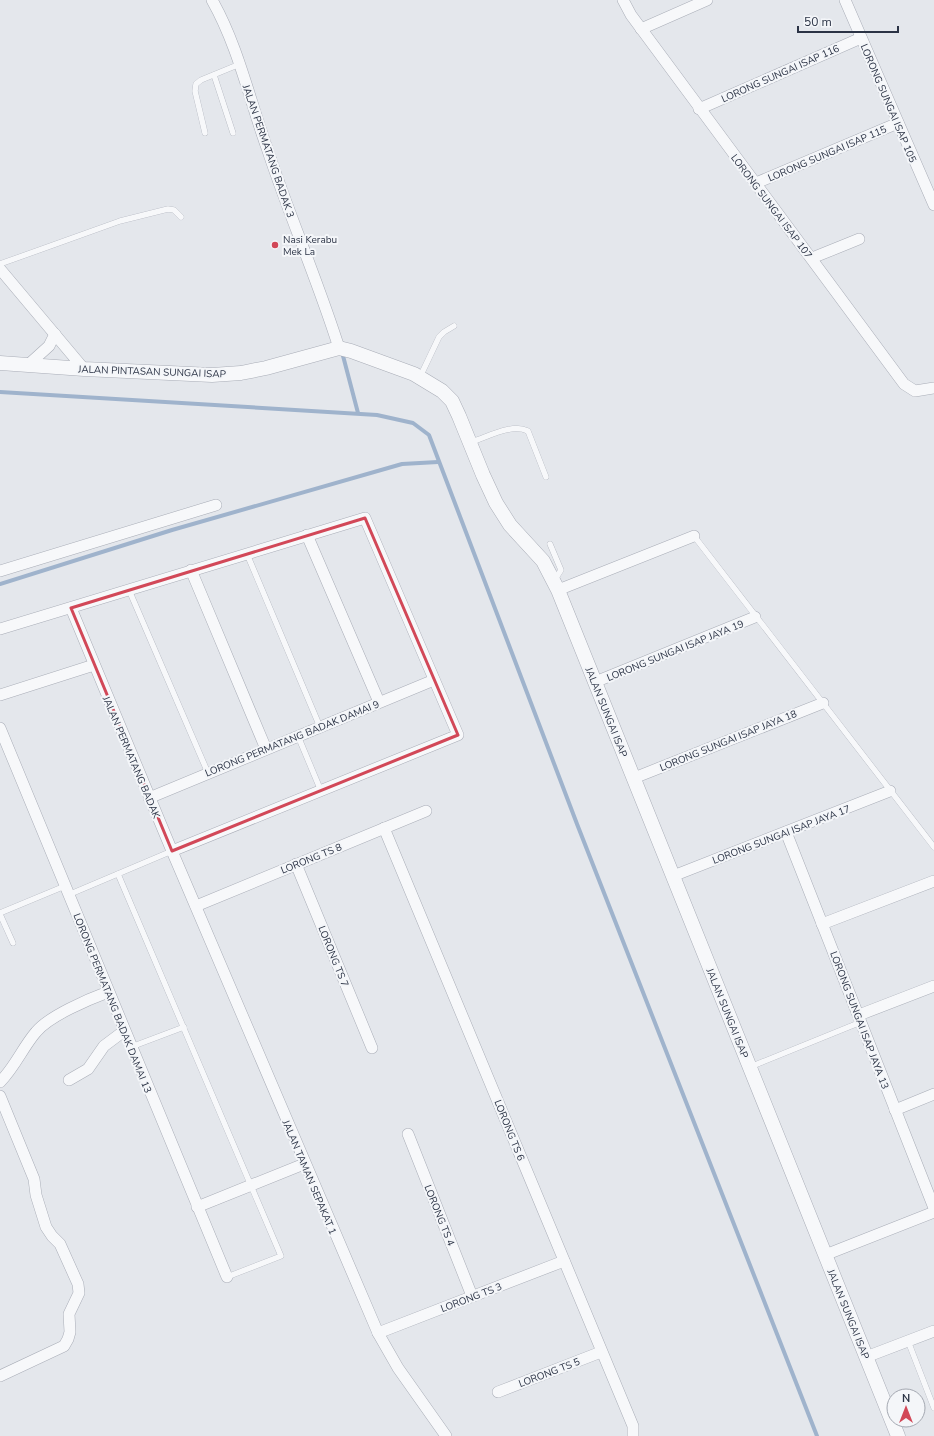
<svg xmlns="http://www.w3.org/2000/svg" width="934" height="1436" font-family="'Nunito Sans',sans-serif">
	<style>
		.lines { fill: none; stroke-linecap: round; stroke-linejoin: round }
		.stream { stroke: #9fb3cc; stroke-width: 4 }
		.service-casing { stroke: #a9adb7; stroke-width: 6 }
		.minor-casing { stroke: #a9adb7; stroke-width: 12 }
		.tertiary-casing { stroke: #a9adb7; stroke-width: 15 }
		.service { stroke: #f7f8fa; stroke-width: 5.5 }
		.minor { stroke: #f7f8fa; stroke-width: 11 }
		.tertiary { stroke: #f7f8fa; stroke-width: 14 }
		.marked { fill: none; stroke: #d24858; stroke-width: 3; stroke-linejoin: round }
		.poi-dot { fill: #d24858; stroke: #f4f6f9; stroke-width: 1.5 }
		.labels { text-anchor: middle; stroke-width: 4; stroke-linejoin: round; paint-order: stroke }
		.street-label { font-size: 10px; fill: #2b3345; stroke: #f4f6f9 }
		.poi-label { font-size: 10px; fill: #2b3345; stroke: #f4f6f9; text-anchor: start }
	</style>
	<rect width="100%" height="100%" fill="#e4e7ec"/>
	<g class="lines">
		<g class="stream">
			<path d="M 342,352 L 358,413"/>
			<path d="M 0,392 L 377,415 L 413,423 L 429,435 L 577,824 L 817,1436"/>
			<path d="M 0,584 L 172,530 L 402,464 L 438,462"/>
		</g>
		<defs>
			<g id="service">
				<path d="M 214,75 L 233,133"/>
				<path d="M 205,133 L 195,91 L 196,84 L 201,80 L 240,64"/>
				<path d="M 0,264 L 120,221 L 168,209 L 174,210 L 181,217"/>
				<path d="M 420,377 L 439,337 L 444,332 L 454,326"/>
				<path d="M 471,442 C 488,437 511,423 528,431 L 546,477"/>
				<path d="M 694,536 L 934,847"/>
				<path d="M 550,544 L 561,570 L 554,581"/>
				<path d="M 247,554 L 320,727"/>
				<path d="M 129,590 L 208,773"/>
				<path d="M 298,736 L 321,791"/>
				<path d="M 118,874 L 281,1256 L 227,1277"/>
				<path d="M 68,895 L 172,851"/>
				<path d="M 0,913 L 65,886"/>
				<path d="M 0,914 L 13,943"/>
				<path d="M 131,1047 L 184,1027"/>
				<path d="M 750,1067 L 861,1022"/>
				<path d="M 908,1341 L 934,1408"/>
			</g>
			<g id="minor">
				<path d="M 212,0 C 238,46 249,98 267,148 C 289,215 318,281 339,348"/>
				<path d="M 623,0 L 631,15 L 904,384 L 915,391 L 934,388"/>
				<path d="M 845,0 L 934,205"/>
				<path d="M 641,29 L 707,0"/>
				<path d="M 699,109 L 861,38"/>
				<path d="M 756,183 L 898,123"/>
				<path d="M 812,258 L 859,239"/>
				<path d="M 0,269 L 84,369"/>
				<path d="M 28,365 L 49,346 L 55,334"/>
				<path d="M 307,535 L 379,702"/>
				<path d="M 191,570 L 266,749"/>
				<path d="M 0,571 L 216,505"/>
				<path d="M 558,590 L 694,536"/>
				<path d="M 71,608 L 172,851 L 378,1333 L 398,1368 L 446,1436"/>
				<path d="M 0,629 L 365,518 L 458,735 L 172,851"/>
				<path d="M 595,682 L 755,617"/>
				<path d="M 0,695 L 94,665"/>
				<path d="M 0,728 L 227,1277"/>
				<path d="M 634,778 L 823,703"/>
				<path d="M 149,798 L 434,680"/>
				<path d="M 384,828 L 633,1426 L 633,1436"/>
				<path d="M 786,832 L 934,1208"/>
				<path d="M 296,864 L 372,1048"/>
				<path d="M 673,876 L 890,791"/>
				<path d="M 196,906 L 426,811"/>
				<path d="M 822,924 L 934,881"/>
				<path d="M 859,1015 L 934,986"/>
				<path d="M 69,1080 L 88,1069 L 104,1046 L 124,1031"/>
				<path d="M 0,1082 C 15,1067 23,1047 36,1032 C 49,1016 89,999 108,992"/>
				<path d="M 0,1096 L 34,1179 L 36,1195 L 46,1227 L 52,1236 L 60,1244 L 78,1284 L 79,1293 L 69,1314 L 70,1332 L 68,1339 L 64,1346 L 0,1376"/>
				<path d="M 895,1110 L 934,1094"/>
				<path d="M 408,1134 L 472,1296"/>
				<path d="M 197,1207 L 304,1164"/>
				<path d="M 825,1255 L 934,1212"/>
				<path d="M 378,1333 L 564,1261"/>
				<path d="M 866,1357 L 934,1331"/>
				<path d="M 498,1392 L 601,1352"/>
			</g>
			<path id="tertiary" d="M 0,363 L 84,369 L 212,375 L 241,373 L 266,368 L 339,348 L 351,351 L 414,374 L 442,391 L 452,401 L 459,416 L 483,475 L 496,503 L 510,525 L 543,561 L 558,590 L 898,1436"/>
		</defs>
		<use href="#service" class="service-casing"/>
		<use href="#minor" class="minor-casing"/>
		<use href="#tertiary" class="tertiary-casing"/>
		<use href="#service" class="service"/>
		<use href="#minor" class="minor"/>
		<use href="#tertiary" class="tertiary"/>
	</g>
	<path class="marked" d="M 365,518 L 458,735 L 172,851 L 71,608 Z"/>
	<circle class="poi-dot" cx="275" cy="245" r="4"/>
	<g class="labels">
		<g class="street-label">
			<text transform="translate(780 73) rotate(-24)" y="4">LORONG SUNGAI ISAP 116</text>
			<text transform="translate(889 103) rotate(67)" y="4">LORONG SUNGAI ISAP 105</text>
			<text transform="translate(269 151) rotate(71)" y="4">JALAN PERMATANG BADAK 3</text>
			<text transform="translate(827 153) rotate(-23)" y="4">LORONG SUNGAI ISAP 115</text>
			<text transform="translate(772 206) rotate(53)" y="4">LORONG SUNGAI ISAP 107</text>
			<text transform="translate(152 371) rotate(2)" y="4">JALAN PINTASAN SUNGAI ISAP</text>
			<text transform="translate(675 650) rotate(-22)" y="4">LORONG SUNGAI ISAP JAYA 19</text>
			<text transform="translate(607 712) rotate(68)" y="4">JALAN SUNGAI ISAP</text>
			<text transform="translate(292 738) rotate(-22)" y="4">LORONG PERMATANG BADAK DAMAI 9</text>
			<text transform="translate(728 740) rotate(-22)" y="4">LORONG SUNGAI ISAP JAYA 18</text>
			<text transform="translate(132 757) rotate(67)" y="4">JALAN PERMATANG BADAK</text>
			<text transform="translate(781 834) rotate(-21)" y="4">LORONG SUNGAI ISAP JAYA 17</text>
			<text transform="translate(311 858) rotate(-22)" y="4">LORONG TS 8</text>
			<text transform="translate(334 956) rotate(68)" y="4">LORONG TS 7</text>
			<text transform="translate(113 1003) rotate(68)" y="4">LORONG PERMATANG BADAK DAMAI 13</text>
			<text transform="translate(728 1013) rotate(68)" y="4">JALAN SUNGAI ISAP</text>
			<text transform="translate(860 1020) rotate(69)" y="4">LORONG SUNGAI ISAP JAYA 13</text>
			<text transform="translate(510 1130) rotate(68)" y="4">LORONG TS 6</text>
			<text transform="translate(310 1177) rotate(67)" y="4">JALAN TAMAN SEPAKAT 1</text>
			<text transform="translate(440 1215) rotate(68)" y="4">LORONG TS 4</text>
			<text transform="translate(471 1297) rotate(-21)" y="4">LORONG TS 3</text>
			<text transform="translate(849 1314) rotate(68)" y="4">JALAN SUNGAI ISAP</text>
			<text transform="translate(549 1372) rotate(-21)" y="4">LORONG TS 5</text>
		</g>
		<g class="poi-label">
			<text x="283" y="243">Nasi Kerabu<tspan x="283" dy="12">Mek La</tspan></text>
		</g>
	</g>
	<g transform="translate(906 1408)"><circle r="19" fill="#f4f6f9" stroke="#a4a8b1"/>
	<path d="M0-3L7 15L0 10L-7 15Z" fill="#d24858"/>
	<text y="-6" font-size="11" font-weight="bold" text-anchor="middle" fill="#2b3345">N</text>
	</g>
	<path d="M798 26v6h100v-6" fill="none" stroke="#2b3345" stroke-width="2"/>
	<text x="804" y="26" font-size="12" fill="#2b3345" stroke="#f4f6f9" stroke-width="3" paint-order="stroke">50 m</text>
</svg>
